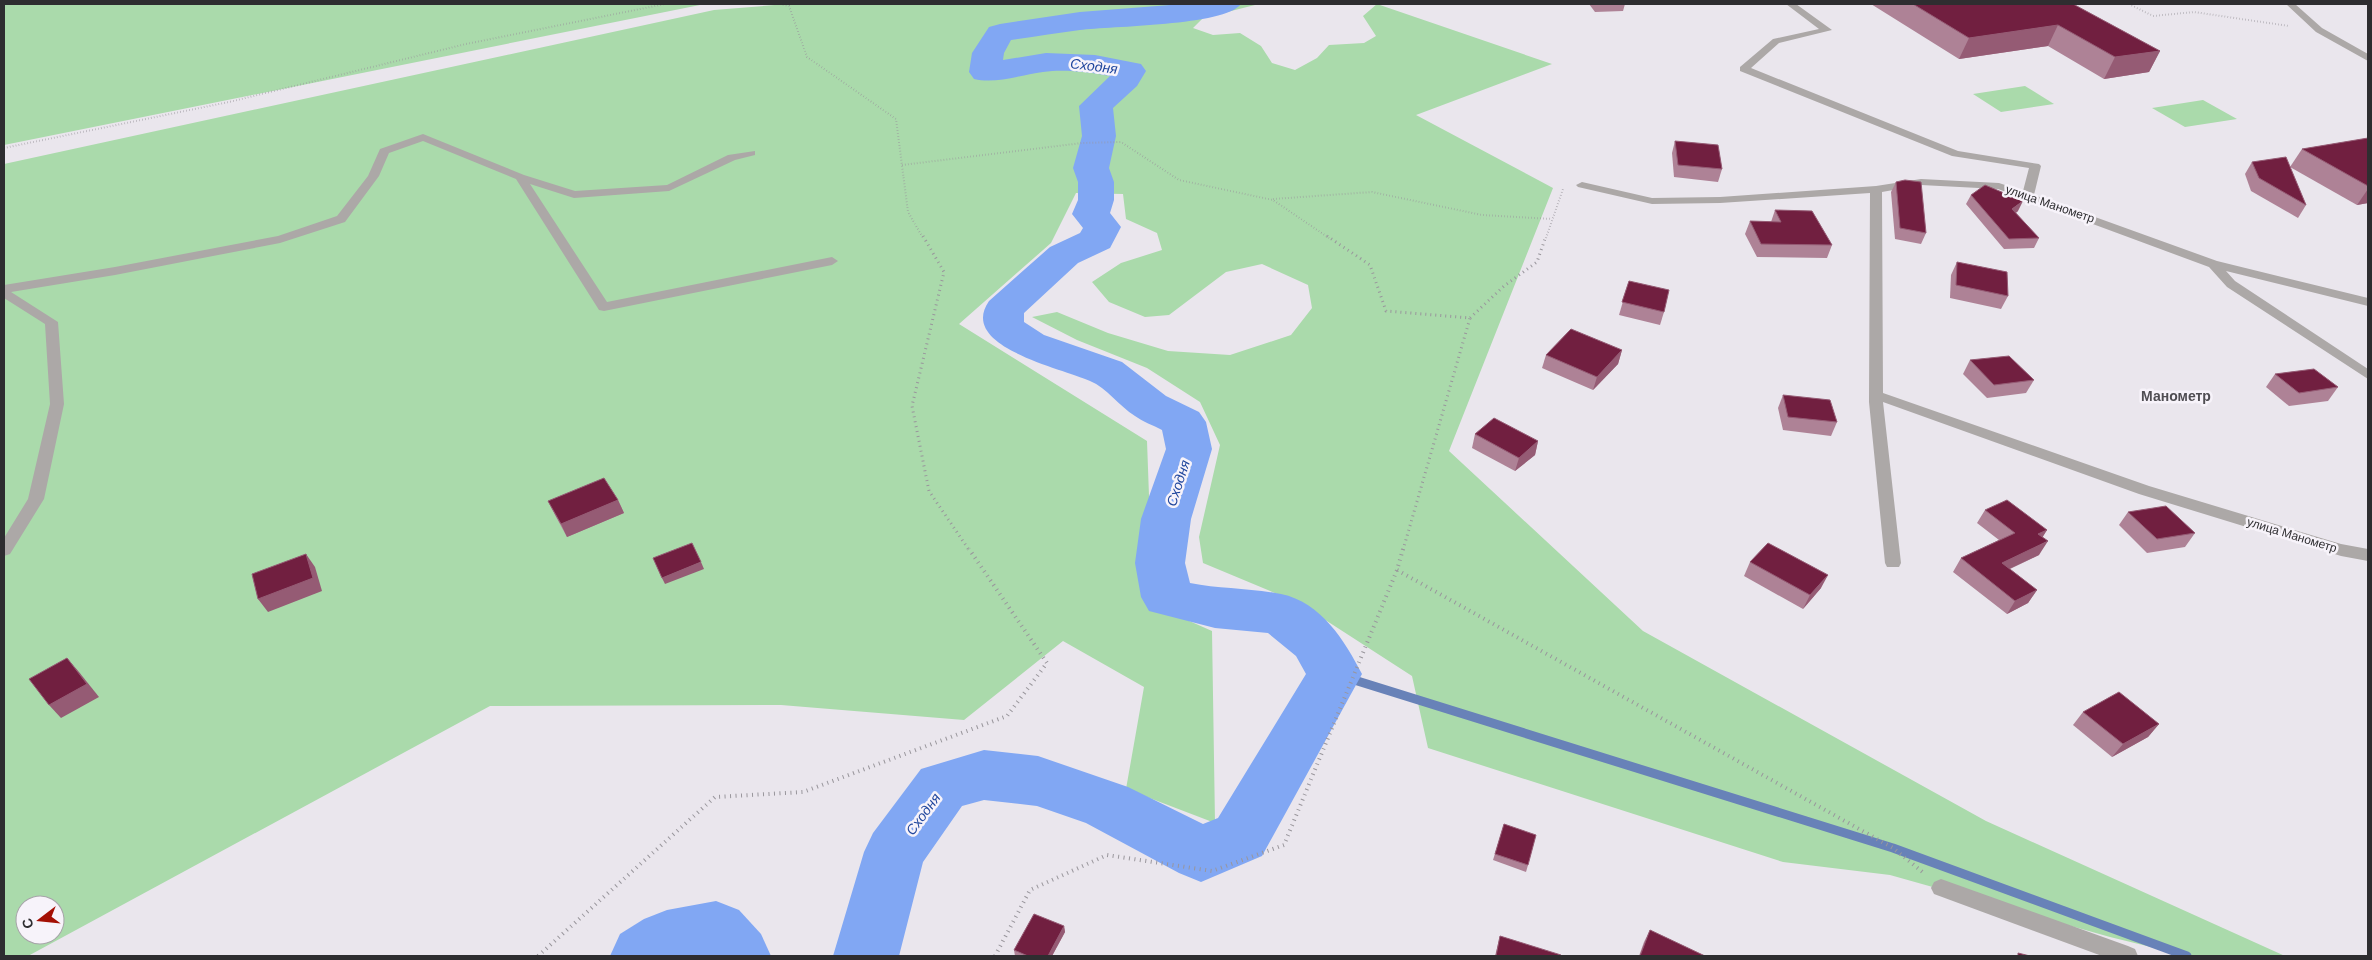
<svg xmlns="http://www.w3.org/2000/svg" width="2372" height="960" font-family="Helvetica,sans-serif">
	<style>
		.green { fill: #aadaab; fill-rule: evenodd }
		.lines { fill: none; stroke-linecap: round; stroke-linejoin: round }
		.stream { stroke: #6882b8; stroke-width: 9 }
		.river { fill: #81a7f3; fill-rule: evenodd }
		.path-far2 { stroke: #99969c; stroke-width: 2; stroke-dasharray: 0.5 2.5; stroke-linecap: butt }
		.path-far1 { stroke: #99969c; stroke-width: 3; stroke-dasharray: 1 4; stroke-linecap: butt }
		.path { stroke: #99969c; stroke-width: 4; stroke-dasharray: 1 4.5; stroke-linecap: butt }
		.minor { fill: #aca8a7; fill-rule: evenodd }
		.wall { fill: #ae8296 }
		.shaded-wall { fill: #955b74 }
		.building { fill: #711f40; stroke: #955b74 }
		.labels { text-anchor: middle; stroke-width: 5; stroke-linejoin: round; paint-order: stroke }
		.street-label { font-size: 12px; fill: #2e2d30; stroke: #f7f3fa }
		.water-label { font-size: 14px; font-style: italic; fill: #20469d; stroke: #f7f3fa }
		.neighbourhood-label { font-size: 14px; font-weight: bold; fill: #504e53; stroke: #f7f3fa }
	</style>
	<rect width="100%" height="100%" fill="#eae6ed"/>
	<g class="green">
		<path d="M 4,4 L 705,4 L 4,145 Z"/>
		<path d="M 787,4 L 1259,4 L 1203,18 L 1193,28 L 1213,35 L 1240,33 L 1261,46 L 1272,63 L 1295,70 L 1317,58 L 1329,45 L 1364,43 L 1376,36 L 1363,16 L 1377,4 L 1552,64 L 1416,115 L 1553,188 L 1449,451 L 1643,631 L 1986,821 L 2285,956 L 2188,956 L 2110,937 L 1890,875 L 1783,862 L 1428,748 L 1412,676 L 1299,603 L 1203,563 L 1199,537 L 1220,445 L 1200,402 L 1147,368 L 1077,340 L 1032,317 L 1057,312 L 1108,333 L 1168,351 L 1230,355 L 1291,335 L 1312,308 L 1308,285 L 1262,264 L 1226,272 L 1169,315 L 1145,317 L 1109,302 L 1092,282 L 1121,263 L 1162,250 L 1157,233 L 1126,219 L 1123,194 L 1076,193 L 1051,243 L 959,324 L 1147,441 L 1153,605 L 1212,631 L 1215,823 L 1126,789 L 1144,687 L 1063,641 L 964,720 L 781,705 L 490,706 L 28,956 L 4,956 L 4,164 L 714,10 ZM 25,905 L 55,905 L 55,935 L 25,935 Z"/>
		<path d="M 2025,86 L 2054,104 L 2001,112 L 1973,94 Z"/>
		<path d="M 2203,100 L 2237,119 L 2185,127 L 2152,108 Z"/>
	</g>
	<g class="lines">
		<path class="stream" d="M 1335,674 L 1893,848 L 2187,956"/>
		<g class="river">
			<path d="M 1183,4 L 1241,4 C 1225,26 1110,26 1080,30 C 1057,33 1034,37 1011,40 L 1004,53 L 1003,60 L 1046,53 L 1095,55 L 1141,64 L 1146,71 L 1137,86 L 1113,108 L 1116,136 L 1109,168 L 1114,182 L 1114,200 L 1110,213 L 1121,227 L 1110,248 L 1078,263 L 1024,313 L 1024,322 L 1044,335 L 1122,362 L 1166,396 L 1199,412 L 1206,422 L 1212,449 L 1191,519 L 1185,563 L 1190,583 C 1220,589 1251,588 1281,594 C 1321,602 1345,641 1362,674 L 1262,856 L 1201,882 L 1179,873 L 1086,823 L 1037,806 L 984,800 L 962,806 L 923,862 L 899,956 L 833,956 L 864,852 L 873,833 L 921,769 L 984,750 L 1038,756 L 1128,787 L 1203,824 L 1218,818 L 1306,674 L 1296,656 L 1268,633 L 1215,628 L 1149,611 L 1141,597 L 1135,563 L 1141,519 L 1166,449 L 1162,430 C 1153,425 1143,422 1135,416 C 1119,406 1107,388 1090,381 C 1062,368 957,347 989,301 L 1050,247 L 1080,233 L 1083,228 L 1072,214 L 1078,200 L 1078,182 L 1073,168 L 1082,136 L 1079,106 L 1110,76 C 1089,72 1064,69 1043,72 C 1021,75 996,84 974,79 L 969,72 L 972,53 L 989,27 L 1000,24 L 1080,12 Z"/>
			<path d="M 716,901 L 739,910 L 761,934 L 771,956 L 610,956 L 620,934 L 644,919 L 667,910 Z"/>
		</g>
		<g class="path-far2">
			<path d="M 780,4 L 789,6 L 807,57 L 896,119 L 908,212 L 923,238"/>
			<path d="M 2129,4 L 2153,16 L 2194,12 L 2289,26"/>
			<path d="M 4,148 L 229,102 L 466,44 L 665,4"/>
			<path d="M 902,165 L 1082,143 L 1121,142 L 1179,180 L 1273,200 L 1329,238"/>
			<path d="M 1273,199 L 1372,192 L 1482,215 L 1552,219"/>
			<path d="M 1546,238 L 1563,189 L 1565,189"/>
		</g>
		<g class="path-far1">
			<path d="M 923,236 L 944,272 L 912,406 L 929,491 L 969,550"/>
			<path d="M 1327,236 L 1370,265 L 1386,311 L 1470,318 L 1504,286 L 1537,262 L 1546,236"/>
			<path d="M 1403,550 L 1470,318"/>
		</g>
		<g class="path">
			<path d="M 1403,549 L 1397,570 L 1893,848 L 1925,874"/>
			<path d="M 538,956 L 715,797 L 803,792 L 1007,716 L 1047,663 L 969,549"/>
			<path d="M 995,956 L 1030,890 L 1107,855 L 1212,871 L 1284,845 L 1397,570"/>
		</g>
		<g class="minor">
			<path d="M 1786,4 L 1796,4 L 1832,30 L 1779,43 L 1751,68 L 1958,151 L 2039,164 L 2041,166 L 2034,195 L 2217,261 L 2368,298 L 2368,306 L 2226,271 L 2235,281 L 2368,369 L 2368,379 L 2227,287 L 2209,267 L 1998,189 L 1921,185 L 1882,192 L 1883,393 L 2149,486 L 2341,544 L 2368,549 L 2368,561 L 2341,556 L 2139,494 L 1883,402 L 1901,563 L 1899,567 L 1887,567 L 1885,563 L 1869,402 L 1870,193 L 1720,203 L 1652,204 L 1578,187 L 1576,185 L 1582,182 L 1652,198 L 1720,197 L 1876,186 L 1921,179 L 1999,183 L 2023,191 L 2029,168 L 1952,156 L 1740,71 L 1740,67 L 1773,39 L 1819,29 Z"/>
			<path d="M 2286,4 L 2295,4 L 2322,28 L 2368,54 L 2368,61 L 2316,32 Z"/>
			<path d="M 423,134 L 524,175 L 575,191 L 667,185 L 728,155 L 755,151 L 755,155 L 735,160 L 669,191 L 574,198 L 530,184 L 607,302 L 832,257 L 838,261 L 832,265 L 604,311 L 599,310 L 516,179 L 423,141 L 389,153 L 379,176 L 345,222 L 280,243 L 115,275 L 11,292 L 58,322 L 64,404 L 44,499 L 10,554 L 4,556 L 4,538 L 28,499 L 50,404 L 45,324 L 4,298 L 4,285 L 115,267 L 278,236 L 337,216 L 368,176 L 380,149 Z"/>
			<path d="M 1941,879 L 2128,946 L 2135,949 L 2138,956 L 2102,956 L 1934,894 L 1931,888 L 1934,882 Z"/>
		</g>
	</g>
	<g class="wall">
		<path d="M 1589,4 L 1625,4 L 1623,11 L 1595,12 Z"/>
		<path d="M 1871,4 L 2073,4 L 2160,51 L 2149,72 L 2104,79 L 2048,46 L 1959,59 Z"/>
		<path d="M 2368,138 L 2368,203 L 2357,205 L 2290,167 L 2302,149 Z"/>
		<path d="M 1675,141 L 1722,169 L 1718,182 L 1674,177 L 1672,153 Z"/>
		<path d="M 2252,162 L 2306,205 L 2298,218 L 2251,191 L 2245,174 Z"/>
		<path d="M 1896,182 L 1926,233 L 1921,244 L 1895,239 L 1891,192 Z"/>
		<path d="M 1971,195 L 2018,211 L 2016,213 L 2039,238 L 2034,248 L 2004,249 L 1966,204 Z"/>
		<path d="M 1775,210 L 1832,245 L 1827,258 L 1757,257 L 1745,234 L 1750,221 L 1771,222 Z"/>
		<path d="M 1957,262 L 2008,296 L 2001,309 L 1950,298 L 1951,275 Z"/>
		<path d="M 1629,281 L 1664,312 L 1660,325 L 1619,315 Z"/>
		<path d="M 1622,350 L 1618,364 L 1593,390 L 1542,368 L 1546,355 Z"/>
		<path d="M 1970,360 L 2034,380 L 2026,393 L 1987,398 L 1963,374 Z"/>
		<path d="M 2275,374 L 2338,387 L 2328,401 L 2289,406 L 2266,387 Z"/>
		<path d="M 1783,395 L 1837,422 L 1831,436 L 1783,430 L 1778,408 Z"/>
		<path d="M 1475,434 L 1538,441 L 1535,455 L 1515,471 L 1472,448 Z"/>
		<path d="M 618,500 L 624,513 L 567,537 L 555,515 L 548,501 Z"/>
		<path d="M 1985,510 L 2047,530 L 2042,537 L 2039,555 L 2010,569 L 2037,590 L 2028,603 L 2007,614 L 1953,572 L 1961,558 L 1999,540 L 1977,523 Z"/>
		<path d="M 2128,512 L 2195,533 L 2185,547 L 2147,553 L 2119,525 Z"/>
		<path d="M 1750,562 L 1821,588 L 1803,609 L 1744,576 Z"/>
		<path d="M 2083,712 L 2159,724 L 2148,737 L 2112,757 L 2073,725 Z"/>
		<path d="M 1504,824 L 1528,865 L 1526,872 L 1493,860 Z"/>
		<path d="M 1064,926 L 1065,932 L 1052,956 L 1015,956 L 1014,950 Z"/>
		<path d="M 1650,930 L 1705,956 L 1639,956 L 1644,942 Z"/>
		<path d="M 1500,936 L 1561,956 L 1495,956 Z"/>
	</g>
	<g class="shaded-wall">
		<path d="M 2058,25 L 2048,46 L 1959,59 L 1969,38 Z"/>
		<path d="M 2160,51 L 2149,72 L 2104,79 L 2115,57 Z"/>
		<path d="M 2368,189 L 2368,203 L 2357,205 Z"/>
		<path d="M 2023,201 L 2018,211 L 2007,219 L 2012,209 Z"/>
		<path d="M 1622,350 L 1618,364 L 1593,390 L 1597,377 Z"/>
		<path d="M 1538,441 L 1535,455 L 1515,471 L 1519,458 Z"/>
		<path d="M 618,500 L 624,513 L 567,537 L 561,524 Z"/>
		<path d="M 2047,530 L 2039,543 L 2038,534 Z"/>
		<path d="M 2048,541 L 2039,555 L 1994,576 L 2002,563 Z"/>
		<path d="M 306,554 L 315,567 L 322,591 L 268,612 L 258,599 Z"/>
		<path d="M 701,562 L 704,569 L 665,584 L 662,578 Z"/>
		<path d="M 1828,575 L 1821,588 L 1803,609 L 1810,595 Z"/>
		<path d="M 2037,590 L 2028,603 L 2007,614 L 2015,601 Z"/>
		<path d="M 67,658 L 79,672 L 99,697 L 61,718 L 49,705 Z"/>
		<path d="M 2159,724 L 2148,737 L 2112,757 L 2123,744 Z"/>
		<path d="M 1064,926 L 1065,932 L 1052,956 L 1048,956 Z"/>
	</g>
	<g class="building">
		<path d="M 1913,4 L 2073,4 L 2160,51 L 2115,57 L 2058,25 L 1969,38 Z"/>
		<path d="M 2368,138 L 2368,186 L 2302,149 Z"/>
		<path d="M 1675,141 L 1718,145 L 1722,169 L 1678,165 Z"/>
		<path d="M 2286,157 L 2306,205 L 2259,178 L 2252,162 Z"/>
		<path d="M 1905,180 L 1921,182 L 1926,233 L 1900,228 L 1896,182 Z"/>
		<path d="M 1985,185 L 2023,201 L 2012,209 L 2039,238 L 2009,239 L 1971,195 Z"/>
		<path d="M 1775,210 L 1812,211 L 1832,245 L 1761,244 L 1750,221 L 1781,222 Z"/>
		<path d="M 1957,262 L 2007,272 L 2008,296 L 1956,285 Z"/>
		<path d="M 1629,281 L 1669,290 L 1664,312 L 1622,302 Z"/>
		<path d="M 1571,329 L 1622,350 L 1597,377 L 1546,355 Z"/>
		<path d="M 2009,356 L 2034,380 L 1994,385 L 1970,360 Z"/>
		<path d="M 2314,369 L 2338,387 L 2299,393 L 2275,374 Z"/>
		<path d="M 1783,395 L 1830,400 L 1837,422 L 1788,417 Z"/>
		<path d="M 1494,418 L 1538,441 L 1519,458 L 1475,434 Z"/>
		<path d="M 604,478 L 618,500 L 561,524 L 548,501 Z"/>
		<path d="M 2007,500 L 2047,530 L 2038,534 L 2048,541 L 2002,563 L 2037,590 L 2015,601 L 1961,558 L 2015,533 L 1985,510 Z"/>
		<path d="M 2166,506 L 2195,533 L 2157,539 L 2128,512 Z"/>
		<path d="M 692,543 L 701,562 L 662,578 L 653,558 Z"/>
		<path d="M 1768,543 L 1828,575 L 1810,595 L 1750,562 Z"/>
		<path d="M 306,554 L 313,578 L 258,599 L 252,574 Z"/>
		<path d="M 67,658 L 87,684 L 49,705 L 29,679 Z"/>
		<path d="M 2119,692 L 2159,724 L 2123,744 L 2083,712 Z"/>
		<path d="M 1504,824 L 1536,835 L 1528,865 L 1495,854 Z"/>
		<path d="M 1034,914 L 1064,926 L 1048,956 L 1028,956 L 1014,950 Z"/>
		<path d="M 1650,930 L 1705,956 L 1640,956 Z"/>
		<path d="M 1500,936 L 1561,955 L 1561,956 L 1496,956 Z"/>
		<path d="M 2018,953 L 2030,956 L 2018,956 Z"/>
	</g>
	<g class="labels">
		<g class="street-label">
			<text transform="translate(2050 204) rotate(19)" y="4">улица Манометр</text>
			<text transform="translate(2292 535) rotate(17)" y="4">улица Манометр</text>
		</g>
		<g class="water-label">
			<text transform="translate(1094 66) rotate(7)" y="5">Сходня</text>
			<text transform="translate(1178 483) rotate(-72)" y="5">Сходня</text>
			<text transform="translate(923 814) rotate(-54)" y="5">Сходня</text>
		</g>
		<g class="neighbourhood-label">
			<text x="2176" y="401">Манометр</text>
		</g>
	</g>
	<rect width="2372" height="960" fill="none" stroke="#2e2d30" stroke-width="10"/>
	<g transform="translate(40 920) rotate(254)"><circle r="24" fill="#f7f3fa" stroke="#a7a4a9"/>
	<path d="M0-4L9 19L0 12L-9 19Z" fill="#a40f04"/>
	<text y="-8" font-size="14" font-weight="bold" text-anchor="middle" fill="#2e2d30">С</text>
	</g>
</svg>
